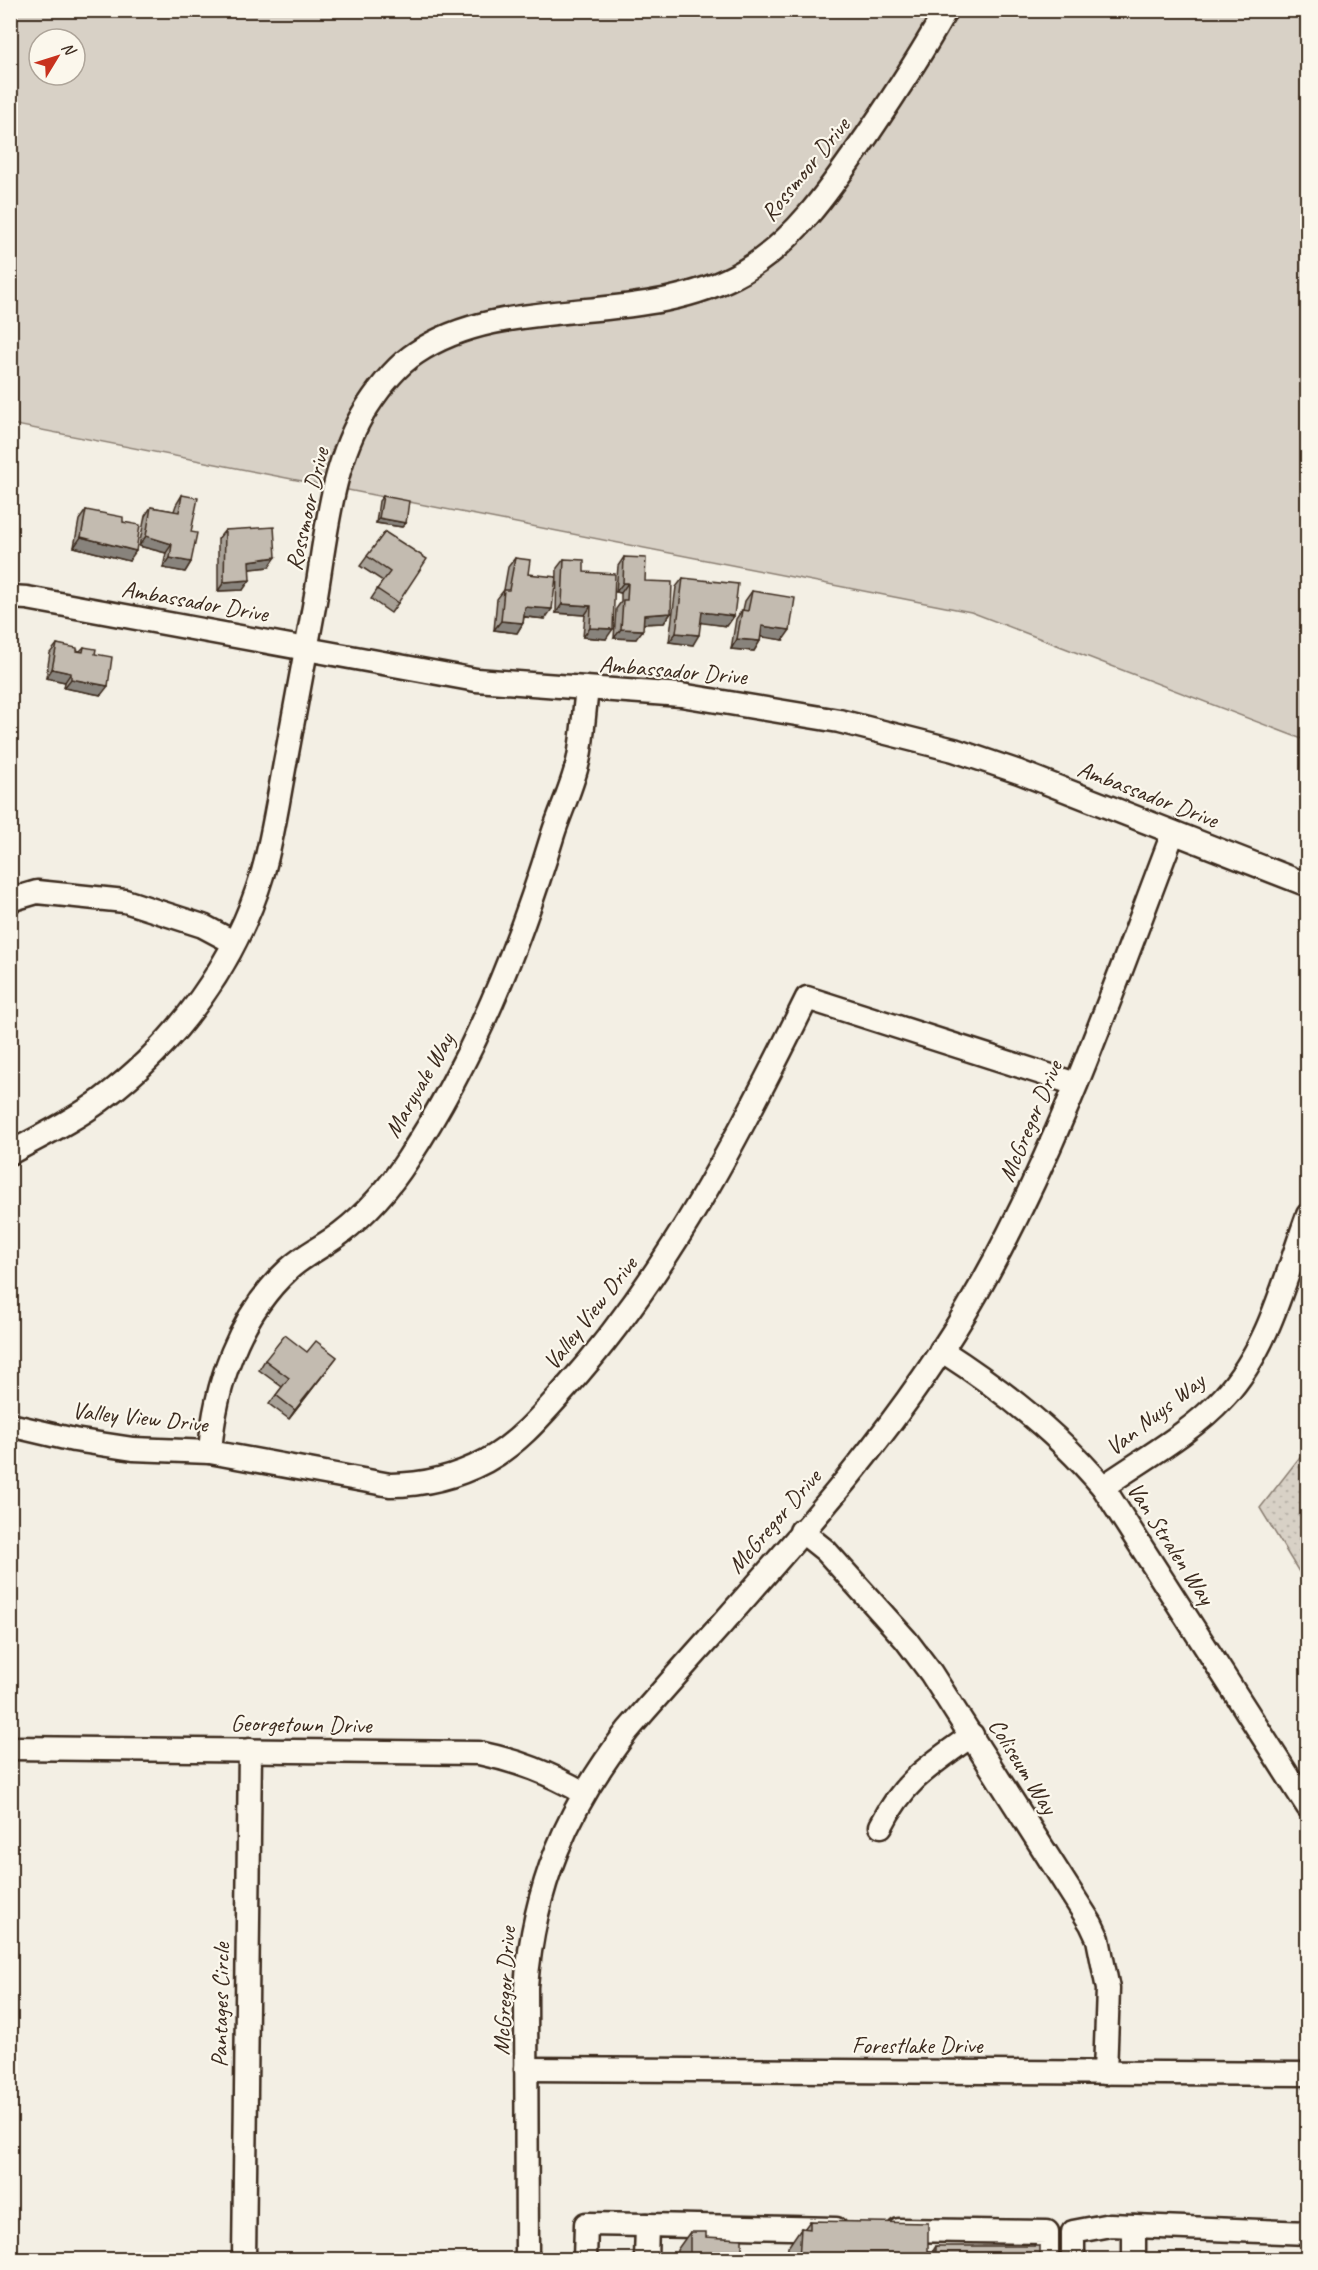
<svg xmlns="http://www.w3.org/2000/svg" width="1318" height="2270" font-family="Caveat,sans-serif">
	<style>
		.grass { fill: #d8d1c6; stroke: #8a7e72; stroke-width: 1.5; fill-rule: evenodd }
		.park { fill: url(#park-dots); stroke: #8a7e72; stroke-width: 1.5 }
		.lines { fill: none; stroke-linecap: round; stroke-linejoin: round }
		.minor-casing { stroke: #3b2a1e; stroke-width: 27 }
		.minor { stroke: #fbf7ec; stroke-width: 22 }
		.wall { fill: #a8a197; stroke: #3b2a1e; stroke-width: 1.5 }
		.shaded-wall { fill: #88837b; stroke: #3b2a1e; stroke-width: 1.5 }
		.building { fill: #c3bbb0; stroke: #3b2a1e; stroke-width: 1.5 }
		.labels { text-anchor: middle; stroke-width: 4.5; stroke-linejoin: round; paint-order: stroke }
		.street-label { font-size: 24px; fill: #3b2a1e; stroke: #fbf7ec }
	</style>
	<defs>
		<pattern id="park-dots" width="8" height="8" patternUnits="userSpaceOnUse" patternTransform="scale(1.5)"><rect width="8" height="8" fill="#d8d1c6"/><path d="M2 2h.1M6 6h.1" fill="none" stroke="#bab4aa" stroke-width="1.8" stroke-linecap="round"/></pattern>
	</defs>
	<rect width="100%" height="100%" fill="#f3efe4"/>
	<filter id="ink" filterUnits="userSpaceOnUse"><feTurbulence type="fractalNoise" baseFrequency=".0167" numOctaves="2"/><feDisplacementMap in="SourceGraphic" scale="12" xChannelSelector="R" yChannelSelector="G"/><feConvolveMatrix kernelMatrix="1 2 1 2 8 2 1 2 1" color-interpolation-filters="sRGB"/></filter>
	<g filter="url(#ink)">
		<path class="grass" d="M 10,11 L 1307,11 L 1307,741 L 971,612 L 11,424 ZM 39,39 L 75,39 L 75,75 L 39,75 Z"/>
		<path class="park" d="M 1307,1448 L 1307,1585 L 1260,1508 Z"/>
		<g class="lines">
			<defs>
				<g id="minor">
					<path d="M 10,597 L 27,598 L 476,680 L 681,695 L 839,721 L 954,750 L 1019,772 L 1308,885"/>
					<path d="M 10,900 L 37,892 L 125,901 L 203,926 L 233,942"/>
					<path d="M 10,1153 C 41,1136 73,1121 101,1100 C 177,1043 236,963 263,872 C 274,833 279,793 287,753 C 296,702 306,652 315,601 C 326,537 331,463 367,407 C 380,387 396,366 416,353 C 507,291 643,330 744,271 C 797,240 834,183 868,134 C 896,93 922,53 946,10"/>
					<path d="M 941,1350 C 1000,1388 1058,1433 1103,1487 L 1308,1807"/>
					<path d="M 10,1425 L 74,1440 L 133,1449 L 210,1452 L 390,1485 C 424,1485 456,1477 486,1461 C 518,1444 542,1415 566,1388 C 669,1273 739,1136 807,998 L 1076,1084"/>
					<path d="M 210,1452 C 215,1385 238,1316 289,1269 C 304,1255 324,1246 341,1233 C 367,1213 390,1187 408,1159 C 474,1058 518,949 553,834 C 561,809 574,783 579,757 C 583,734 584,712 587,689"/>
					<path d="M 1103,1487 C 1143,1459 1191,1433 1224,1397 C 1270,1347 1285,1277 1308,1215"/>
					<path d="M 801,1531 L 826,1551 L 906,1640 L 931,1673 L 1091,1924 L 1098,1939 L 1108,1989 L 1105,2073"/>
					<path d="M 10,1748 L 479,1753 C 518,1761 549,1773 584,1793"/>
					<path d="M 881,1826 C 904,1780 932,1764 972,1735"/>
					<path d="M 526,2069 L 1308,2074"/>
					<path d="M 1134,2226 L 1134,2260"/>
					<path d="M 899,2230 L 1047,2232 L 1047,2260"/>
					<path d="M 244,2260 L 250,1750"/>
					<path d="M 527,2260 L 526,1987 C 534,1886 566,1810 628,1730 C 750,1589 887,1452 979,1289 C 1060,1145 1114,987 1173,833"/>
					<path d="M 585,2260 L 586,2224 L 647,2225"/>
					<path d="M 646,2260 L 647,2225 L 836,2229"/>
					<path d="M 1073,2260 L 1073,2232 L 1110,2225 L 1308,2233"/>
				</g>
			</defs>
			<use href="#minor" class="minor-casing"/>
			<use href="#minor" class="minor"/>
		</g>
		<g class="wall">
			<path d="M 182,495 L 191,532 L 191,562 L 185,572 L 163,568 L 166,553 L 139,546 L 145,516 L 151,507 L 174,511 L 176,505 Z"/>
			<path d="M 383,496 L 406,523 L 402,527 L 376,523 L 379,501 Z"/>
			<path d="M 86,510 L 123,522 L 129,561 L 74,547 L 79,520 Z"/>
			<path d="M 225,530 L 269,567 L 249,569 L 243,590 L 218,591 L 218,539 Z"/>
			<path d="M 385,532 L 398,603 L 391,613 L 371,599 L 383,581 L 360,566 Z"/>
			<path d="M 624,557 L 671,613 L 664,623 L 643,624 L 636,639 L 614,638 L 616,609 L 621,602 L 621,593 L 616,592 L 618,566 Z"/>
			<path d="M 515,558 L 528,574 L 545,619 L 524,617 L 523,623 L 517,633 L 494,630 L 497,599 L 504,590 L 508,567 Z"/>
			<path d="M 564,559 L 584,572 L 606,639 L 583,637 L 585,615 L 556,613 L 557,568 Z"/>
			<path d="M 683,578 L 734,616 L 727,626 L 701,622 L 693,645 L 669,642 L 676,587 Z"/>
			<path d="M 752,591 L 783,640 L 761,636 L 760,641 L 754,651 L 731,649 L 736,619 L 742,610 L 743,610 L 745,601 Z"/>
			<path d="M 57,644 L 80,651 L 84,647 L 95,654 L 101,695 L 64,688 L 65,682 L 46,678 L 50,653 Z"/>
			<path d="M 307,1352 L 330,1366 L 289,1419 L 269,1404 L 282,1387 L 259,1370 L 265,1360 Z"/>
			<path d="M 810,2221 L 928,2251 L 933,2251 L 936,2246 L 1040,2259 L 787,2259 L 788,2247 L 801,2228 L 804,2229 Z"/>
			<path d="M 690,2232 L 706,2237 L 742,2259 L 677,2259 L 677,2250 Z"/>
		</g>
		<g class="shaded-wall">
			<path d="M 379,518 L 406,523 L 402,527 L 376,523 Z"/>
			<path d="M 146,536 L 172,544 L 166,553 L 139,546 Z"/>
			<path d="M 81,537 L 136,551 L 129,561 L 74,547 Z"/>
			<path d="M 276,557 L 269,567 L 242,570 L 249,561 Z"/>
			<path d="M 170,558 L 191,562 L 185,572 L 163,568 Z"/>
			<path d="M 250,580 L 243,590 L 218,591 L 224,582 Z"/>
			<path d="M 623,583 L 628,583 L 621,593 L 616,592 Z"/>
			<path d="M 562,604 L 591,606 L 585,615 L 556,613 Z"/>
			<path d="M 525,607 L 552,609 L 545,619 L 519,616 Z"/>
			<path d="M 702,612 L 734,616 L 727,626 L 695,622 Z"/>
			<path d="M 671,613 L 664,623 L 637,624 L 644,615 Z"/>
			<path d="M 501,621 L 523,623 L 517,633 L 494,630 Z"/>
			<path d="M 762,626 L 790,630 L 783,640 L 756,636 Z"/>
			<path d="M 590,628 L 613,629 L 606,639 L 583,637 Z"/>
			<path d="M 621,629 L 643,630 L 636,639 L 614,638 Z"/>
			<path d="M 676,633 L 699,635 L 693,645 L 669,642 Z"/>
			<path d="M 737,639 L 760,641 L 754,651 L 731,649 Z"/>
			<path d="M 52,669 L 71,673 L 65,682 L 46,678 Z"/>
			<path d="M 71,679 L 108,686 L 101,695 L 64,688 Z"/>
			<path d="M 337,1357 L 330,1366 L 289,1419 L 295,1410 Z"/>
		</g>
		<g class="building">
			<path d="M 182,495 L 198,498 L 191,532 L 197,533 L 191,562 L 170,558 L 172,544 L 146,536 L 151,507 L 179,512 Z"/>
			<path d="M 383,496 L 409,501 L 406,523 L 379,518 Z"/>
			<path d="M 86,510 L 123,517 L 123,522 L 140,525 L 136,551 L 81,537 Z"/>
			<path d="M 274,527 L 276,557 L 249,561 L 250,580 L 224,582 L 225,530 Z"/>
			<path d="M 385,532 L 427,559 L 398,603 L 377,589 L 390,572 L 367,556 Z"/>
			<path d="M 624,557 L 646,558 L 645,581 L 672,582 L 671,613 L 644,615 L 643,630 L 621,629 L 623,600 L 627,600 L 628,583 L 623,583 Z"/>
			<path d="M 515,558 L 530,560 L 528,574 L 556,577 L 552,609 L 525,607 L 523,623 L 501,621 L 504,590 L 509,590 Z"/>
			<path d="M 564,559 L 584,560 L 584,572 L 615,574 L 613,629 L 590,628 L 591,606 L 562,604 Z"/>
			<path d="M 683,578 L 738,584 L 734,616 L 702,612 L 699,635 L 676,633 Z"/>
			<path d="M 752,591 L 795,598 L 790,630 L 762,626 L 760,641 L 737,639 L 742,610 L 748,611 Z"/>
			<path d="M 57,644 L 77,648 L 77,651 L 83,652 L 84,647 L 96,649 L 95,654 L 112,657 L 108,686 L 71,679 L 71,673 L 52,669 Z"/>
			<path d="M 285,1335 L 307,1352 L 316,1341 L 337,1357 L 295,1410 L 276,1395 L 289,1378 L 265,1360 Z"/>
			<path d="M 810,2221 L 928,2223 L 928,2251 L 936,2251 L 936,2246 L 1040,2246 L 1040,2259 L 799,2259 L 801,2228 L 810,2229 Z"/>
			<path d="M 690,2232 L 706,2232 L 706,2237 L 742,2239 L 742,2259 L 690,2259 Z"/>
		</g>
	</g>
	<g class="labels">
		<g class="street-label">
			<text transform="translate(805 169) rotate(-51)" y="8">Rossmoor Drive</text>
			<text transform="translate(307 509) rotate(-77)" y="8">Rossmoor Drive</text>
			<text transform="translate(195 601) rotate(10)" y="8">Ambassador Drive</text>
			<text transform="translate(673 670) rotate(5)" y="8">Ambassador Drive</text>
			<text transform="translate(1148 794) rotate(21)" y="8">Ambassador Drive</text>
			<text transform="translate(419 1085) rotate(-60)" y="8">Maryvale Way</text>
			<text transform="translate(1030 1121) rotate(-67)" y="8">McGregor Drive</text>
			<text transform="translate(590 1313) rotate(-52)" y="8">Valley View Drive</text>
			<text transform="translate(1155 1414) rotate(-38)" y="8">Van Nuys Way</text>
			<text transform="translate(140 1417) rotate(6)" y="8">Valley View Drive</text>
			<text transform="translate(774 1521) rotate(-49)" y="8">McGregor Drive</text>
			<text transform="translate(1171 1543) rotate(57)" y="8">Van Stralen Way</text>
			<text transform="translate(301 1724) rotate(1)" y="8">Georgetown Drive</text>
			<text transform="translate(1023 1766) rotate(58)" y="8">Coliseum Way</text>
			<text transform="translate(504 1991) rotate(-87)" y="8">McGregor Drive</text>
			<text transform="translate(220 2005) rotate(-89)" y="8">Pantages Circle</text>
			<text x="917" y="2053">Forestlake Drive</text>
		</g>
	</g>
	<rect width="1318" height="2270" fill="none" stroke="#fbf7ec" stroke-width="36"/>
	<rect x="18" y="18" width="1282" height="2234" fill="none" stroke="#3b2a1e" stroke-width="2" filter="url(#ink)"/>
	<g transform="translate(57 57) rotate(52)"><circle r="28" fill="#fbf7ec" stroke="#aea59a" stroke-width="1.5"/>
	<path d="M0-4.5L10 22L0 15L-10 22Z" fill="#c8321e"/>
	<text y="-9" font-size="16" font-weight="bold" text-anchor="middle" fill="#3b2a1e">N</text>
	</g>
</svg>
